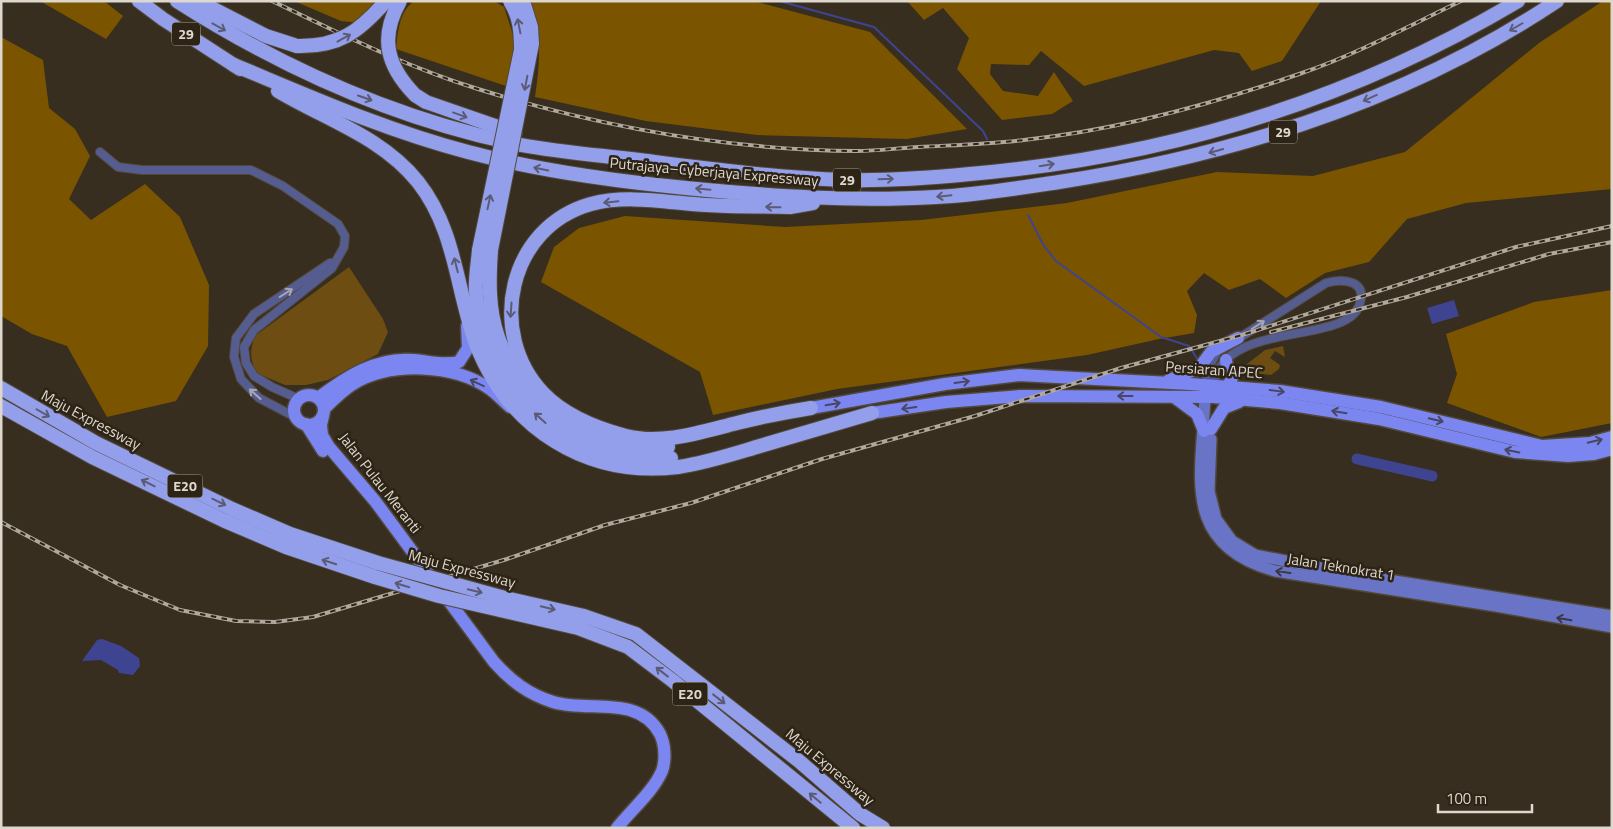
<svg xmlns="http://www.w3.org/2000/svg" width="1613" height="829" font-family="'Titillium Web',sans-serif">
	<style>
		.green { fill: #6d4d12 }
		.forest { fill: #7b5400 }
		.water { fill: #3f4491 }
		.lines { fill: none; stroke-linecap: round; stroke-linejoin: round }
		.stream { stroke: #3f4491; stroke-width: 2 }
		.river { stroke: #3f4491; stroke-width: 11 }
		.street-casing { stroke: #52493b; stroke-width: 10 }
		.secondary-casing { stroke: #52493b; stroke-width: 14 }
		.primary-casing { stroke: #52493b; stroke-width: 15 }
		.highway-casing { stroke: #52493b; stroke-width: 16 }
		.street { stroke: #555c90; stroke-width: 8 }
		.secondary { stroke: #6a74c7; stroke-width: 11 }
		.primary { stroke: #7b86f1; stroke-width: 12 }
		.highway { stroke: #939feb; stroke-width: 14 }
		.rail-casing { stroke: #afa89d; stroke-width: 4 }
		.rail { stroke: #2d2416; stroke-width: 2; stroke-dasharray: 5.5; stroke-linecap: butt }
		.highway-bridge-casing { stroke: #52493b; stroke-width: 16; stroke-linecap: butt }
		.highway-bridge { stroke: #939feb; stroke-width: 14 }
		.oneway { stroke: #5b5b76 }
		.oneway2 { stroke: #a7a6b5 }
		.oneway3 { stroke: #484663 }
		.oneway4 { stroke: #3c3842 }
		.labels { text-anchor: middle; stroke-width: 5; stroke-linejoin: round; paint-order: stroke }
		.shield { fill: #2d2416; stroke: #a8a197; stroke-width: 1 }
		.shield-label { font-size: 14px; font-weight: bold; fill: #ddd7ce }
		.street-label { font-size: 15px; fill: #ddd7ce; stroke: #2d2416 }
	</style>
	<rect width="100%" height="100%" fill="#372e1f"/>
	<g class="green">
		<path d="M 349,267 L 383,319 L 388,332 L 378,354 L 328,380 L 306,385 L 285,385 L 256,373 C 250,358 249,349 256,335 Z"/>
		<path d="M 1283,346 L 1285,357 L 1275,351 L 1270,358 L 1280,365 L 1279,369 L 1271,375 L 1238,371 L 1265,350 Z"/>
	</g>
	<g class="forest">
		<path d="M 40,1 L 104,1 L 123,16 L 106,39 Z"/>
		<path d="M 294,1 L 380,1 L 361,23 L 341,21 Z"/>
		<path d="M 414,1 L 494,1 L 504,7 L 516,44 L 509,87 L 396,49 C 398,32 399,12 414,1 Z"/>
		<path d="M 527,1 L 754,1 L 870,32 L 967,129 L 907,139 L 757,135 L 646,121 L 535,97 C 540,61 543,36 527,1 Z"/>
		<path d="M 907,1 L 1321,1 L 1282,61 L 1252,71 L 1239,53 L 1214,50 L 1084,86 L 1041,51 L 1029,65 L 991,64 L 990,74 L 1003,91 L 1038,96 L 1054,72 L 1073,101 L 1052,114 L 1002,120 L 957,69 L 969,38 L 943,8 L 924,20 Z"/>
		<path d="M 1603,1 L 1612,1 L 1612,189 L 1466,203 L 1407,219 L 1369,262 L 1325,273 L 1286,298 L 1260,279 L 1229,290 L 1204,273 L 1187,291 L 1197,315 L 1194,333 L 1159,339 L 1087,355 L 837,389 L 713,415 L 700,372 L 541,282 L 554,247 L 579,228 L 625,216 L 785,227 L 921,220 L 1067,203 L 1217,172 L 1313,176 L 1405,152 L 1539,43 Z"/>
		<path d="M 1,37 L 43,60 L 49,108 L 75,129 L 90,156 L 69,199 L 91,220 L 145,184 L 180,217 L 209,285 L 208,346 L 176,401 L 107,417 L 67,346 L 32,334 L 1,316 Z"/>
		<path d="M 1612,290 L 1612,423 L 1541,437 L 1447,403 L 1457,374 L 1446,334 L 1534,302 Z"/>
	</g>
	<g class="water">
		<path d="M 1454,300 L 1459,316 L 1432,324 L 1427,308 Z"/>
		<path d="M 102,639 L 121,646 L 139,658 L 140,666 L 133,675 L 119,673 L 118,670 L 101,660 L 82,661 L 97,640 Z"/>
	</g>
	<g class="lines">
		<g class="stream">
			<path d="M 779,1 L 874,27 L 983,131 L 987,139"/>
			<path d="M 1028,215 L 1044,246 L 1056,261 L 1161,337 L 1189,346 L 1198,360"/>
		</g>
		<path class="river" d="M 1357,459 L 1432,476"/>
		<defs>
			<g id="street">
				<path d="M 100,152 L 118,167 L 142,170 L 251,170 L 283,186 L 338,224 L 345,236 L 344,247 L 332,268 L 254,330 L 244,347 L 246,363 L 254,376 L 272,387 L 299,399"/>
				<path d="M 1206,388 L 1207,371 L 1216,354"/>
				<path d="M 1213,390 C 1216,319 1344,346 1359,306 C 1369,280 1343,278 1326,283 L 1236,340"/>
				<path d="M 297,418 L 259,398 L 241,379 L 234,357 L 236,338 L 254,314 L 330,263"/>
			</g>
			<g id="secondary">
				<path d="M 1205,397 C 1202,474 1179,544 1275,571 L 1496,606 L 1612,627"/>
				<path d="M 1211,439 L 1209,491 L 1216,519 L 1232,541 L 1255,555 L 1357,575 L 1612,616"/>
			</g>
			<g id="primary">
				<path d="M 1226,360 L 1227,367 L 1233,376 L 1228,386"/>
				<path d="M 1169,380 L 1199,368 L 1211,352 L 1238,338"/>
				<circle cx="309" cy="410" r="15"/>
				<path d="M 1174,397 L 1197,414 L 1204,431"/>
				<path d="M 318,398 C 346,377 376,357 413,360 C 428,361 444,366 459,362 L 468,348 L 467,326"/>
				<path d="M 811,408 L 945,384 L 1019,375 L 1190,384 L 1280,391 L 1381,407 L 1542,446 L 1590,443 L 1612,437"/>
				<path d="M 324,409 C 333,400 342,391 353,384 C 391,361 454,364 490,389 C 497,394 503,401 510,407"/>
				<path d="M 872,413 L 946,402 L 1020,396 L 1213,397 L 1280,403 L 1379,419 L 1515,452 L 1568,456 L 1594,454 L 1612,449"/>
				<path d="M 323,416 L 321,425 L 322,435 L 329,447 L 375,501 L 494,662 C 511,681 528,694 553,702 C 589,713 639,694 660,734 C 665,744 666,760 662,771 C 653,792 631,810 617,828"/>
				<path d="M 306,424 L 323,451"/>
				<path d="M 1211,429 L 1224,408 L 1239,402"/>
			</g>
			<g id="highway">
				<path d="M 139,1 L 163,19 L 240,69"/>
				<path d="M 177,1 C 282,68 398,120 521,145 C 564,153 610,156 654,162 C 717,170 780,178 844,180 C 886,181 929,178 970,174 C 1167,157 1348,102 1518,1"/>
				<path d="M 198,1 L 266,36 L 297,46"/>
				<path d="M 234,65 C 311,97 387,131 468,152 C 539,171 613,181 686,188 C 769,196 853,202 936,197 C 977,195 1019,188 1059,182 C 1235,155 1408,100 1557,1"/>
				<path d="M 278,91 C 327,120 382,137 418,182 C 456,230 456,289 476,344 C 509,429 587,478 678,467 C 706,463 733,454 760,446 C 797,435 834,424 872,413"/>
				<path d="M 415,95 L 426,102 L 515,133"/>
				<path d="M 479,250 C 478,263 475,278 476,292 C 477,313 485,338 495,357 C 529,431 592,460 671,458"/>
				<path d="M 491,250 C 489,279 488,309 498,337 C 524,407 593,455 668,447"/>
				<path d="M 1,388 L 96,443 L 232,509 L 290,534 L 378,563"/>
				<path d="M 1,406 L 92,457 L 225,521 L 286,547 L 375,577"/>
				<path d="M 811,408 C 786,412 761,417 737,423 C 701,432 663,445 626,436 C 596,428 565,416 543,393 C 486,333 508,227 591,204 C 628,194 670,203 707,205 C 735,207 763,206 790,207 L 813,203"/>
				<path d="M 501,597 L 584,616 L 636,634 L 799,761 L 860,814 L 883,828"/>
				<path d="M 500,610 L 578,628 L 628,647 L 673,681 L 853,828"/>
			</g>
		</defs>
		<use href="#street" class="street-casing"/>
		<use href="#secondary" class="secondary-casing"/>
		<use href="#primary" class="primary-casing"/>
		<use href="#highway" class="highway-casing"/>
		<use href="#street" class="street"/>
		<use href="#secondary" class="secondary"/>
		<use href="#primary" class="primary"/>
		<use href="#highway" class="highway"/>
		<defs>
			<g id="rail">
				<path d="M 272,1 C 339,33 406,67 478,89 C 600,127 729,150 857,151 C 877,151 898,148 919,147 C 954,145 989,144 1024,140 C 1118,130 1213,104 1302,73 C 1357,54 1409,26 1461,1"/>
				<path d="M 1271,332 L 1407,297 L 1549,254 L 1612,242"/>
				<path d="M 1,522 L 120,585 L 180,610 L 236,621 L 275,622 L 313,617 L 507,559 L 605,525 L 691,503 L 822,459 L 975,416 L 1121,368 L 1242,335 L 1516,247 L 1612,226"/>
			</g>
		</defs>
		<use href="#rail" class="rail-casing"/>
		<use href="#rail" class="rail"/>
		<defs>
			<g id="highway-bridge">
				<path d="M 400,1 C 379,38 387,66 415,95"/>
				<path d="M 297,46 C 339,47 359,32 386,1"/>
				<path d="M 479,250 L 521,50 C 521,32 520,17 510,1"/>
				<path d="M 491,250 L 532,44 L 531,27 L 523,1"/>
				<path d="M 378,563 L 501,597"/>
				<path d="M 375,577 L 439,596 L 500,610"/>
			</g>
		</defs>
		<use href="#highway-bridge" class="highway-bridge-casing"/>
		<use href="#highway-bridge" class="highway-bridge"/>
	</g>
	<defs><path id="oneway-shaft" d="M-6 0H5M1.5-3L5.5 0L1.5 3" fill="none" stroke-width="1.6" stroke-linecap="round" stroke-linejoin="round" transform="scale(1.25)"/></defs>
	<g class="oneway">
		<use href="#oneway-shaft" transform="translate(519 26) rotate(-101)"/>
		<use href="#oneway-shaft" transform="translate(219 27) rotate(29)"/>
		<use href="#oneway-shaft" transform="translate(1516 27) rotate(150)"/>
		<use href="#oneway-shaft" transform="translate(344 38) rotate(-29)"/>
		<use href="#oneway-shaft" transform="translate(526 83) rotate(101)"/>
		<use href="#oneway-shaft" transform="translate(365 98) rotate(19)"/>
		<use href="#oneway-shaft" transform="translate(1370 98) rotate(156)"/>
		<use href="#oneway-shaft" transform="translate(460 115) rotate(20)"/>
		<use href="#oneway-shaft" transform="translate(1216 151) rotate(164)"/>
		<use href="#oneway-shaft" transform="translate(1047 165) rotate(-9)"/>
		<use href="#oneway-shaft" transform="translate(541 169) rotate(-168)"/>
		<use href="#oneway-shaft" transform="translate(886 179) rotate(-2)"/>
		<use href="#oneway-shaft" transform="translate(703 189) rotate(-175)"/>
		<use href="#oneway-shaft" transform="translate(944 196) rotate(174)"/>
		<use href="#oneway-shaft" transform="translate(489 202) rotate(-78)"/>
		<use href="#oneway-shaft" transform="translate(611 202) rotate(174)"/>
		<use href="#oneway-shaft" transform="translate(773 207) rotate(-179)"/>
		<use href="#oneway-shaft" transform="translate(456 265) rotate(-104)"/>
		<use href="#oneway-shaft" transform="translate(511 310) rotate(94)"/>
		<use href="#oneway-shaft" transform="translate(43 413) rotate(30)"/>
		<use href="#oneway-shaft" transform="translate(540 418) rotate(-138)"/>
		<use href="#oneway-shaft" transform="translate(148 483) rotate(-154)"/>
		<use href="#oneway-shaft" transform="translate(219 502) rotate(26)"/>
		<use href="#oneway-shaft" transform="translate(329 562) rotate(-162)"/>
		<use href="#oneway-shaft" transform="translate(402 585) rotate(-163)"/>
		<use href="#oneway-shaft" transform="translate(475 591) rotate(14)"/>
		<use href="#oneway-shaft" transform="translate(548 608) rotate(13)"/>
		<use href="#oneway-shaft" transform="translate(662 672) rotate(-142)"/>
		<use href="#oneway-shaft" transform="translate(719 699) rotate(38)"/>
		<use href="#oneway-shaft" transform="translate(815 798) rotate(-140)"/>
	</g>
	<g class="oneway2">
		<use href="#oneway-shaft" transform="translate(286 293) rotate(-32)"/>
		<use href="#oneway-shaft" transform="translate(1258 325) rotate(-32)"/>
		<use href="#oneway-shaft" transform="translate(255 394) rotate(-138)"/>
	</g>
	<g class="oneway3">
		<use href="#oneway-shaft" transform="translate(962 382) rotate(-8)"/>
		<use href="#oneway-shaft" transform="translate(477 383) rotate(-155)"/>
		<use href="#oneway-shaft" transform="translate(1277 391) rotate(8)"/>
		<use href="#oneway-shaft" transform="translate(1125 396) rotate(-180)"/>
		<use href="#oneway-shaft" transform="translate(833 404) rotate(-10)"/>
		<use href="#oneway-shaft" transform="translate(909 408) rotate(172)"/>
		<use href="#oneway-shaft" transform="translate(1339 412) rotate(-171)"/>
		<use href="#oneway-shaft" transform="translate(1436 420) rotate(14)"/>
		<use href="#oneway-shaft" transform="translate(1595 441) rotate(-13)"/>
		<use href="#oneway-shaft" transform="translate(1512 451) rotate(-168)"/>
	</g>
	<g class="oneway4">
		<use href="#oneway-shaft" transform="translate(1283 572) rotate(-172)"/>
		<use href="#oneway-shaft" transform="translate(1564 619) rotate(-170)"/>
	</g>
	<g class="labels">
		<g class="shield">
			<rect x="172" y="22.5" width="28" height="23" rx="4"/>
			<rect x="1269" y="120.5" width="28" height="23" rx="4"/>
			<rect x="833" y="168.5" width="28" height="23" rx="4"/>
			<rect x="167.5" y="474.5" width="35" height="23" rx="4"/>
			<rect x="672.5" y="682.5" width="35" height="23" rx="4"/>
		</g>
		<g class="shield-label">
			<text x="186" y="39">29</text>
			<text x="1283" y="137">29</text>
			<text x="847" y="185">29</text>
			<text x="185" y="491">E20</text>
			<text x="690" y="699">E20</text>
		</g>
		<g class="street-label">
			<text transform="translate(714 172) rotate(5)" y="5">Putrajaya–Cyberjaya Expressway</text>
			<text transform="translate(1214 370) rotate(4)" y="5">Persiaran APEC</text>
			<text transform="translate(91 420) rotate(28)" y="5">Maju Expressway</text>
			<text transform="translate(380 483) rotate(52)" y="5">Jalan Pulau Meranti</text>
			<text transform="translate(1341 567) rotate(9)" y="5">Jalan Teknokrat 1</text>
			<text transform="translate(462 569) rotate(15)" y="5">Maju Expressway</text>
			<text transform="translate(830 767) rotate(40)" y="5">Maju Expressway</text>
		</g>
	</g>
	<rect width="1613" height="829" fill="none" stroke="#ddd7ce" stroke-width="5"/>
	<path d="M1438 804v8h94v-8" fill="none" stroke="#ddd7ce" stroke-width="2.5"/>
	<text x="1446" y="804" font-size="15" fill="#ddd7ce" stroke="#2d2416" stroke-width="4" paint-order="stroke">100 m</text>
</svg>
